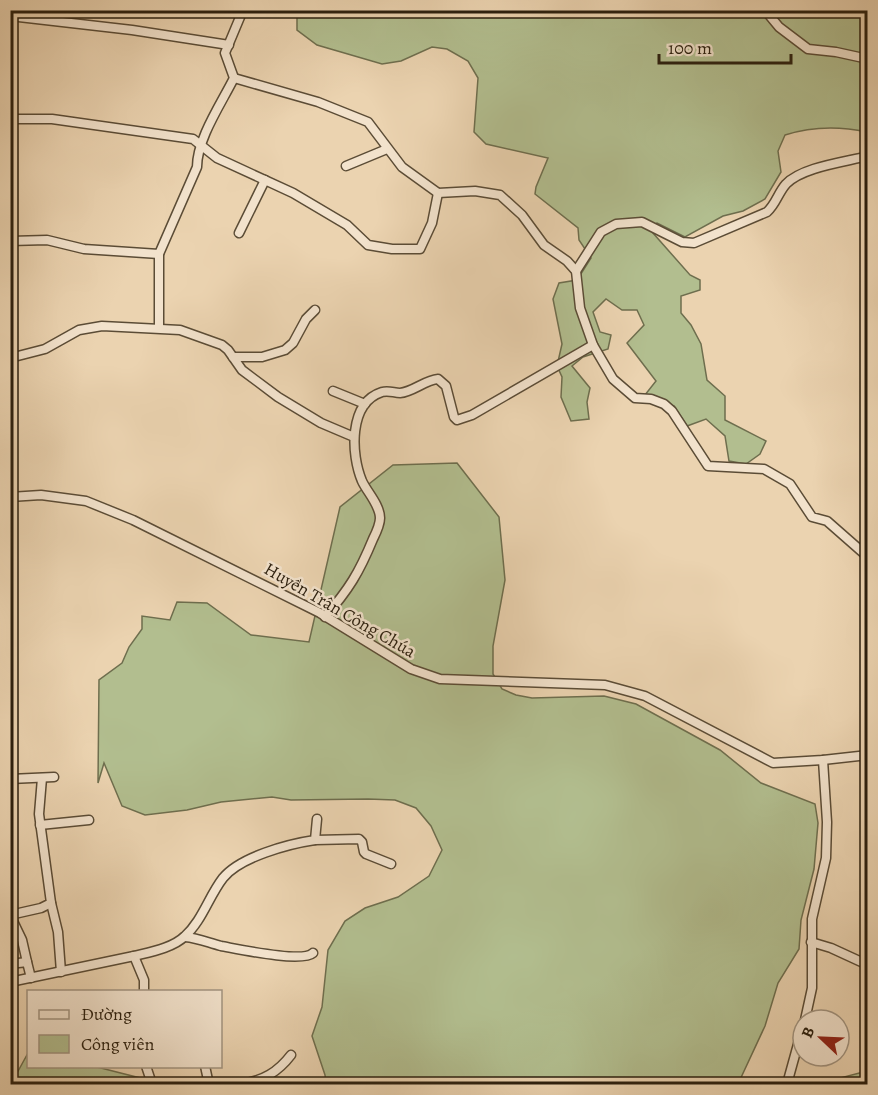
<svg xmlns="http://www.w3.org/2000/svg" width="878" height="1095" font-family="Alegreya,serif">
	<style>
		.green { fill: #b2be8f; stroke: #6e6e4e; stroke-width: 1.5 }
		.lines { fill: none; stroke-linecap: round; stroke-linejoin: round }
		.minor-casing { stroke: #5b4c36; stroke-width: 11 }
		.minor { stroke: #f2e2cc; stroke-width: 8 }
		.labels { text-anchor: middle; stroke-width: 5; stroke-linejoin: round; paint-order: stroke }
		.street-label { font-size: 18px; fill: #2b1f0e; stroke: #f2e2cc }
	</style>
	<rect width="100%" height="100%" fill="#ebd3b0"/>
	<filter id="stains"><feTurbulence type="fractalNoise" baseFrequency=".00333" numOctaves="4"/><feColorMatrix values="0 0 0 0 .2 0 0 0 0 .09 0 0 0 0 .02 0 0 0 .5 -.17"/></filter>
	<radialGradient id="worn" r=".72"><stop offset=".6" stop-color="#630" stop-opacity="0"/><stop offset="1" stop-color="#630" stop-opacity=".3"/></radialGradient>
	<g class="green">
		<path d="M 297,11 L 867,11 L 867,132 C 839,126 813,126 785,135 L 778,151 L 781,172 L 765,199 L 743,211 L 723,216 L 685,237 L 657,223 L 653,233 L 690,275 L 700,280 L 700,290 L 681,296 L 681,313 L 691,325 L 701,344 L 707,380 L 725,396 L 725,420 L 766,441 L 760,454 L 746,464 L 729,461 L 725,436 L 706,419 L 687,426 L 674,406 L 641,400 L 656,381 L 627,343 L 644,325 L 637,310 L 622,310 L 606,299 L 593,312 L 600,332 L 611,335 L 608,349 L 583,357 L 572,366 L 590,388 L 587,402 L 589,419 L 571,421 L 561,397 L 562,377 L 557,366 L 562,344 L 553,299 L 559,283 L 577,280 L 591,258 L 579,240 L 578,228 L 535,194 L 536,187 L 548,158 L 486,144 L 474,132 L 478,78 L 468,61 L 447,49 L 432,47 L 401,61 L 382,64 L 317,45 L 297,30 Z"/>
		<path d="M 457,463 L 499,517 L 505,580 L 493,646 L 493,674 L 502,689 L 516,695 L 532,698 L 604,696 L 636,704 L 720,750 L 761,783 L 815,804 L 818,823 L 814,869 L 801,920 L 799,949 L 778,983 L 765,1026 L 738,1084 L 326,1084 L 325,1075 L 312,1036 L 322,1007 L 328,950 L 345,921 L 365,908 L 398,897 L 429,876 L 442,850 L 431,826 L 416,808 L 395,800 L 368,799 L 291,800 L 272,797 L 221,802 L 187,810 L 145,815 L 122,806 L 104,763 L 98,783 L 99,680 L 122,663 L 129,647 L 142,629 L 142,616 L 170,620 L 177,602 L 207,603 L 251,635 L 309,642 L 340,507 L 393,465 Z"/>
		<path d="M 28,1053 L 28,1066 L 97,1067 L 148,1080 L 150,1084 L 11,1084 Z"/>
		<path d="M 867,1071 L 867,1084 L 838,1084 L 840,1078 Z"/>
	</g>
	<g class="lines">
		<defs>
			<g id="minor">
				<path d="M 765,10 L 779,27 L 808,49 L 836,52 L 868,59"/>
				<path d="M 10,16 L 132,30 L 229,45"/>
				<path d="M 234,78 L 318,102 L 368,122 L 402,167 L 438,193 L 475,191 L 500,195 L 522,215 L 544,245 L 567,261 L 576,271 L 580,308 L 593,345 L 613,379 L 635,398 L 651,399 L 664,404 L 672,411 L 708,466 L 764,469 L 790,484 L 812,517 L 827,521 L 868,557"/>
				<path d="M 10,119 L 52,119 L 193,139 L 217,158 L 293,193 L 347,225 L 368,245 L 392,249 L 420,249 L 432,223 L 438,193"/>
				<path d="M 346,166 L 387,149"/>
				<path d="M 239,233 L 265,180"/>
				<path d="M 10,241 L 47,240 L 84,249 L 159,254"/>
				<path d="M 576,271 L 601,232 L 616,224 L 642,222 L 682,242 L 694,243 L 767,212 C 776,204 778,193 786,184 C 802,167 845,162 868,156"/>
				<path d="M 159,328 L 159,254 L 197,167 C 197,139 221,104 234,78 L 225,53 L 243,10"/>
				<path d="M 233,357 L 262,357 L 285,350 L 293,343 L 306,319 L 315,310"/>
				<path d="M 10,358 L 45,349 L 79,330 L 102,326 L 180,330 L 222,345 L 228,350 L 242,370 L 278,397 L 321,423 L 354,437"/>
				<path d="M 333,391 L 365,404"/>
				<path d="M 10,497 L 41,495 L 86,501 L 133,520 L 320,613 L 411,669 L 440,679 L 605,685 L 645,696 L 773,763 L 823,760 L 868,755"/>
				<path d="M 325,617 C 349,589 359,573 373,539 C 376,533 380,525 380,518 C 380,505 367,492 362,481 C 351,455 348,403 382,392 C 389,390 394,393 400,393 C 413,392 425,380 438,379 L 446,386 L 454,417 L 457,420 L 472,415 L 593,345"/>
				<path d="M 10,779 L 54,777"/>
				<path d="M 40,825 L 89,820"/>
				<path d="M 315,840 L 359,839 L 362,842 L 364,852 L 366,854 L 391,864"/>
				<path d="M 51,903 L 58,932 L 61,972"/>
				<path d="M 10,915 L 41,908 L 51,903 L 39,814 L 42,778"/>
				<path d="M 10,915 L 22,940 L 27,962"/>
				<path d="M 185,937 C 198,938 209,943 221,946 C 238,949 302,963 313,953"/>
				<path d="M 811,942 L 831,948 L 868,965"/>
				<path d="M 134,956 C 150,952 173,948 185,936 C 202,921 209,896 223,878 C 240,857 288,844 315,840 L 317,819"/>
				<path d="M 10,964 L 27,962 L 31,978"/>
				<path d="M 10,982 L 134,956 L 144,980 L 144,992"/>
				<path d="M 805,1020 L 812,988 L 812,919 L 826,858 L 827,822 L 823,760"/>
				<path d="M 146,1066 L 152,1084"/>
				<path d="M 205,1066 L 208,1080 L 213,1084"/>
				<path d="M 241,1084 C 263,1081 278,1072 291,1055"/>
				<path d="M 787,1084 L 803,1026"/>
			</g>
		</defs>
		<use href="#minor" class="minor-casing"/>
		<use href="#minor" class="minor"/>
	</g>
	<g class="labels">
		<g class="street-label">
			<text transform="translate(340 610) rotate(30)" y="6">Huyền Trân Công Chúa</text>
		</g>
	</g>
	<rect width="878" height="1095" fill="none" stroke="#ebd3b0" stroke-width="36"/>
	<rect x="12" y="12" width="854" height="1071" fill="none" stroke="#2b1f0e" stroke-width="3"/>
	<rect x="18" y="18" width="842" height="1059" fill="none" stroke="#2b1f0e" stroke-width="1.5"/>
	<rect x="27" y="990" width="195" height="78" fill="#f2e2cc" stroke="#a29480" stroke-width="1.5"/>
	<rect x="39" y="1010" width="30" height="9" fill="#f2e2cc" stroke="#a29480" stroke-width="1.5"/>
	<text x="81" y="1020" font-size="18" fill="#2b1f0e">Đường</text>
	<rect x="39" y="1035" width="30" height="18" fill="#b2be8f" stroke="#a29480" stroke-width="1.5"/>
	<text x="81" y="1050" font-size="18" fill="#2b1f0e">Công viên</text>
	<g transform="translate(821 1038) rotate(293)"><circle r="28" fill="#f2e2cc" stroke="#a29480" stroke-width="1.5"/>
	<path d="M0-4.5L10 22L0 15L-10 22Z" fill="#8f2418"/>
	<text y="-9" font-size="16" font-weight="bold" text-anchor="middle" fill="#2b1f0e">B</text>
	</g>
	<path d="M659 54v9h132v-9" fill="none" stroke="#2b1f0e" stroke-width="3"/>
	<text x="668" y="54" font-size="18" fill="#2b1f0e" stroke="#f2e2cc" stroke-width="4.5" paint-order="stroke">100 m</text>
	<rect width="100%" height="100%" filter="url(#stains)"/>
	<rect width="100%" height="100%" fill="url(#worn)"/>
</svg>
